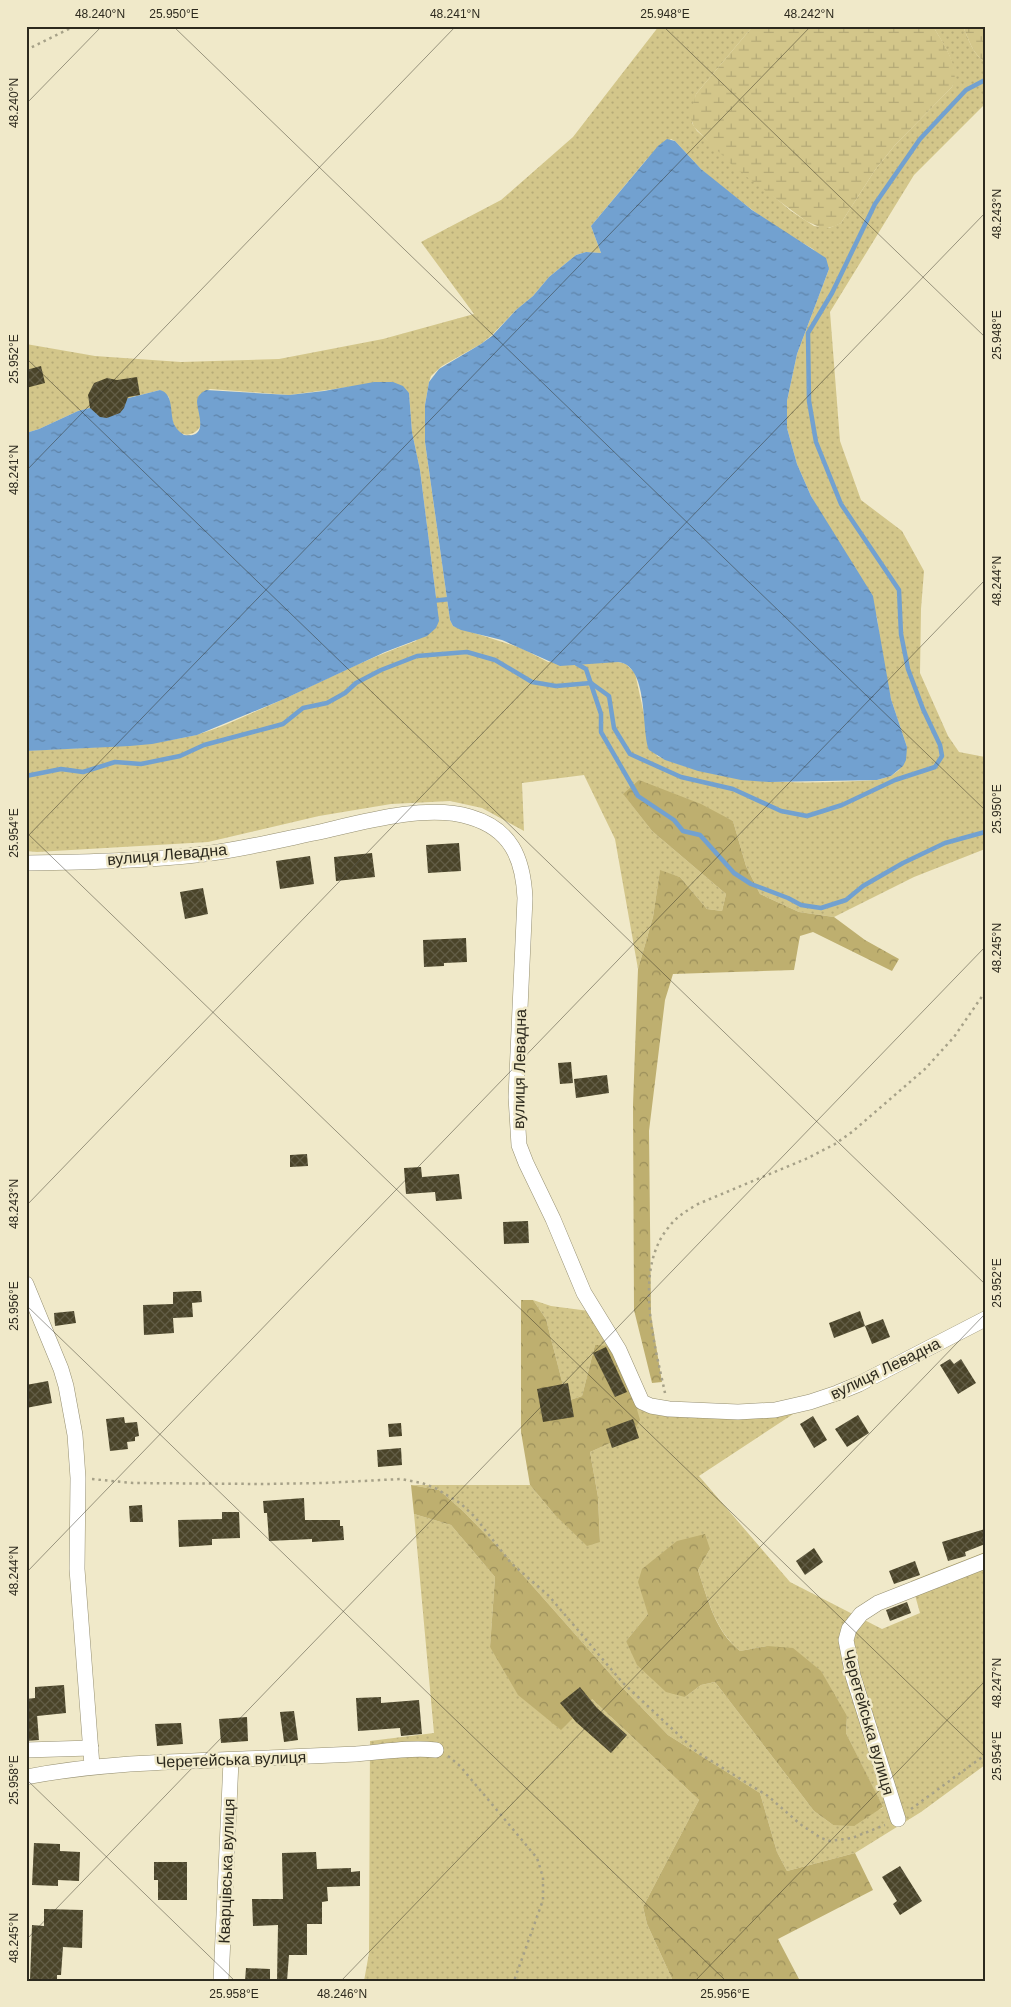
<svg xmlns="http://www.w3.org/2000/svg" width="1011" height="2007" font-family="Helvetica,sans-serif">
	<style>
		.grass { fill: url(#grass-dots); fill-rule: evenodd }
		.forest { fill: url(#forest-crowns) }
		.wetland { fill: url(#wetland-marsh) }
		.water { fill: url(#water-ripples) }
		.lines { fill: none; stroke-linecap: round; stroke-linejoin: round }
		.stream { stroke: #72a1d0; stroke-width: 4.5 }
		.building { fill: url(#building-cross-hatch) }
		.minor-casing { stroke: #958f71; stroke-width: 16 }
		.path { stroke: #a6a188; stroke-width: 2.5; stroke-dasharray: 2.5 4; stroke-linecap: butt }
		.minor { stroke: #fff; stroke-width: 15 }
		.ticks { fill: none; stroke: #2d2a1e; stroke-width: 1; stroke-opacity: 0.45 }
		.labels { text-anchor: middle; stroke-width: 5; stroke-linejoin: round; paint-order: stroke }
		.street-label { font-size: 16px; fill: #2d2a1e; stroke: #f0e9c9 }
		.neatline { fill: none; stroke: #2d2a1e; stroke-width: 2 }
		.ticks-label { font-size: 12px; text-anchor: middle; fill: #2d2a1e }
	</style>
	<defs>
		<pattern id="grass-dots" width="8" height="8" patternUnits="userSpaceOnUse" patternTransform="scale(1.25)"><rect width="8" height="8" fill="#d3c68a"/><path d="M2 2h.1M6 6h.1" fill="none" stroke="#b5aa77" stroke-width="1.8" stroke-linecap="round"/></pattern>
		<pattern id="forest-crowns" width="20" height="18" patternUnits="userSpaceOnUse" patternTransform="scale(1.25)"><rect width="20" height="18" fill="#beaf6f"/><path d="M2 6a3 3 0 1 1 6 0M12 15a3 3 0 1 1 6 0" fill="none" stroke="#9b8f5b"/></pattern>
		<pattern id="wetland-marsh" width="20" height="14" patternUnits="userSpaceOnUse" patternTransform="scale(1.25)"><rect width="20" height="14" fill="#d3c68a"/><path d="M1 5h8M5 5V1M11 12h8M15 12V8" fill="none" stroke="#b5aa77"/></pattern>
		<pattern id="water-ripples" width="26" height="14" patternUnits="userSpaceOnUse" patternTransform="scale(1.25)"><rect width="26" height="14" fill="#72a1d0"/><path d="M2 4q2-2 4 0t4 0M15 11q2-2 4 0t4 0" fill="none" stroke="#5e83a8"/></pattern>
		<pattern id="building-cross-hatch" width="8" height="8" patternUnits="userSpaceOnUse" patternTransform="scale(1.25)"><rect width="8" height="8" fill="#4a4429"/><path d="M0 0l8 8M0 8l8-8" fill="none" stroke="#625d46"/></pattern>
	</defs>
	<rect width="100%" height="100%" fill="#f0e9c9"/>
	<g class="grass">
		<path d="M 659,26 L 753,26 L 696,94 L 692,123 L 697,131 L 791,211 L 814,226 L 829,228 L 841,223 L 875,170 L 895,145 L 952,87 C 960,66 943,44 933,26 L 963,26 C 968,38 973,55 985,62 L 985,104 L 914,175 L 830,312 L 840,441 L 861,500 L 902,531 L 924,571 L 921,609 L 920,673 L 948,736 L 959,752 L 985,757 L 985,849 L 914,877 L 834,917 L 799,912 L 760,894 L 746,866 L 733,821 L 639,781 L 624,795 L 652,831 L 726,894 L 722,911 L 707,909 L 680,877 L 660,871 L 653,917 L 638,969 L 615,839 L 584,775 L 522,783 L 524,831 L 482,808 L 450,801 L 391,804 L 319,816 L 208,842 L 37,852 L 26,851 L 26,751 C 83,747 140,748 196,735 C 218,729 239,719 259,710 C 312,687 362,660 416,641 L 436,597 L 420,470 L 412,432 L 409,393 L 387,382 L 289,395 L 210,389 L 202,393 C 196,407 203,413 200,427 C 193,437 180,438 174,425 C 171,417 170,406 169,397 L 160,390 L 78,411 L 39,429 L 26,433 L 26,344 L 95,356 L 181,362 L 279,359 L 383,339 L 474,314 L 421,242 L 501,200 L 573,137 ZM 671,139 L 675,141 L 701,169 L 718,184 L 775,227 L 813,249 L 829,269 L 797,354 L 787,401 L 787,428 L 797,464 L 811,496 L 877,617 L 884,671 L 891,699 L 907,747 L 899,770 L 891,776 L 877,780 C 798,784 732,787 657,756 L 645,719 L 635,673 L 626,664 L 618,662 L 548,662 L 521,648 L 453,626 L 450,620 L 425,442 L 425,405 L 429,382 L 431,376 L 442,366 L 481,344 L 492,335 L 516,310 L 533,296 L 549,277 L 576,255 L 586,252 L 601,253 L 591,226 L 646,160 Z"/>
		<path d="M 533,1300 L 551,1306 L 589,1311 L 647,1401 L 711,1414 L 819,1397 L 699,1476 L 790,1582 L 882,1629 L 920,1613 L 911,1581 L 985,1552 L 985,1765 L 921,1812 L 855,1853 L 787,1871 L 777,1852 L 760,1793 L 668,1735 L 620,1685 L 499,1548 L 463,1511 L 439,1490 L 411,1485 L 530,1485 L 554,1514 L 600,1542 L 598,1497 L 590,1452 L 633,1433 L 595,1345 L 582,1396 L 567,1401 L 546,1319 ZM 710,1549 L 698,1570 C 708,1600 715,1630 740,1651 L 767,1646 L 847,1716 L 846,1733 L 883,1808 L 833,1825 L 814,1811 L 715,1682 L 701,1685 L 685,1697 L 626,1641 L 648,1614 Z"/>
		<path d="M 414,1514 L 451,1525 L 495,1577 L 490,1647 L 592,1699 L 699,1800 L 643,1907 L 647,1924 L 673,1981 L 364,1981 L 369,1953 L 370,1741 L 434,1733 Z"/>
	</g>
	<g class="forest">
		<path d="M 639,780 L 701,804 L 733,821 L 746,866 L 760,894 L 799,912 L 834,917 L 865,940 L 899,959 L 892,971 L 813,932 L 800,936 L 794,970 L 673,974 L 665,1000 L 649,1131 L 651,1315 L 662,1382 L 652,1383 L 634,1310 L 633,1105 L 638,969 L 653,917 L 660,870 L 680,877 L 707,909 L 722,911 L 726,894 L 652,831 L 623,794 Z"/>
		<path d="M 521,1300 L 533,1300 L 546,1319 L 567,1401 L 582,1396 L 595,1345 L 611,1346 L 625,1367 L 640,1420 L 633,1433 L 590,1452 L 598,1497 L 600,1542 L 587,1546 L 554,1514 L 530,1485 L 521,1432 Z"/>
		<path d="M 411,1485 L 439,1490 L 463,1511 L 499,1548 L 620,1685 L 668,1735 L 760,1793 L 777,1852 L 787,1871 L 855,1853 L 873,1890 L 778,1939 L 800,1981 L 673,1981 L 647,1924 L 643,1907 L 699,1800 L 592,1699 L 561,1730 L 518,1695 L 490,1647 L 495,1577 L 451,1525 L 414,1514 Z"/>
		<path d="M 705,1534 L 710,1549 L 698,1570 C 708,1600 715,1631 740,1651 L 767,1646 L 793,1648 L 821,1671 L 847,1716 L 846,1733 L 883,1807 L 854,1826 L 833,1825 L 814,1811 L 715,1682 L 701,1685 L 685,1697 L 666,1692 L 637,1665 L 626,1641 L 648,1614 L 638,1582 L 642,1569 L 677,1541 Z"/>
	</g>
	<g class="wetland">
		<path d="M 753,26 L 933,26 C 942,42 962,68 952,87 L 895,145 L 875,170 L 841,223 L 835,226 L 824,229 L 806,221 L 735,168 L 694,127 L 690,116 L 696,94 Z"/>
		<path d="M 963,26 L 985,26 L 985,62 C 973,55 968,38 963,26 Z"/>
	</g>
	<g class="water">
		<path d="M 667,139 L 675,141 L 701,169 L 752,210 L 826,258 L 829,269 L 797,354 L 787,401 L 787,428 L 797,464 L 811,496 L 873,596 L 891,699 L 907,747 L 906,760 L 903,766 L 891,776 L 877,780 L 769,782 L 741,780 L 698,771 L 665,760 L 649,750 C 641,729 649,665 618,662 L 560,666 L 502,640 L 461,630 L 453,626 L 450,620 L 425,442 L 425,405 L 429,382 L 439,369 L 481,344 L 492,336 L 516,310 L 533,296 L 549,277 L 576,255 L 586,252 L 601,253 L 591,226 L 658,146 Z"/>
		<path d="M 374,382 L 393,382 L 403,386 L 409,393 L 412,432 L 420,470 L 436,597 L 439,621 L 436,628 L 427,636 L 385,652 L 284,699 L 197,735 L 152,744 L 130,746 L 26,751 L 26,433 L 39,429 L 78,411 L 160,390 C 175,394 169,416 175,426 C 177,430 181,433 184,435 C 209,438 198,415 197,402 C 197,396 201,393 206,390 L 289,395 L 324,391 Z"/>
	</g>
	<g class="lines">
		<g class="stream">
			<path d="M 431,601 L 450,599"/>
			<path d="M 577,664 L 586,669 L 601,714 L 601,732 L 638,796 L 674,820 L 683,831 L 700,835 L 734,873 L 751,884 L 788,898 L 801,905 L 821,908 L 846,900 L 863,886 L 903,863 L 945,843 L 985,832"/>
			<path d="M 26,776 L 61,769 L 83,772 L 115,762 L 141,764 L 180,756 L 204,745 L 283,724 L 303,708 L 327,703 L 345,693 L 356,683 L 381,670 L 417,656 L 467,652 L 495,660 L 532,682 L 556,686 L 591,683 L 609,696 L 614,728 L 630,754 L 681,777 L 733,789 L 781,811 L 807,816 L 842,805 L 895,780 L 935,767 L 942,756 L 940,745 L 923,709 L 908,669 L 901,634 L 899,590 L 841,504 L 816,442 L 809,401 L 808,333 L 832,293 L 875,204 L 920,139 L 966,90 L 985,80"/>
		</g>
	</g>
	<g class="building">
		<path d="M 41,366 L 45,383 L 26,388 L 26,370 Z"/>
		<path d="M 137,377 L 140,395 L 128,397 L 124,408 L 120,413 L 107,418 L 100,417 L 90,408 L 88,395 L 94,383 L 107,378 L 117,380 Z"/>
		<path d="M 459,843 L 461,871 L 428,873 L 426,845 Z"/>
		<path d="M 372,853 L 375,877 L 336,881 L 334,857 Z"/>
		<path d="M 310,856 L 314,884 L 280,889 L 276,861 Z"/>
		<path d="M 203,888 L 208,914 L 185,919 L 180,892 Z"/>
		<path d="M 466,938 L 467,962 L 444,963 L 444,966 L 424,967 L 423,940 Z"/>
		<path d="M 571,1062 L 573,1083 L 560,1084 L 558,1063 Z"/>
		<path d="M 607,1075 L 609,1093 L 576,1098 L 574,1079 Z"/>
		<path d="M 307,1154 L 308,1166 L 290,1167 L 290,1155 Z"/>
		<path d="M 421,1167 L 422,1177 L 459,1174 L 462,1199 L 436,1201 L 435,1192 L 406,1194 L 404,1168 Z"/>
		<path d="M 528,1221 L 529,1243 L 504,1244 L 503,1222 Z"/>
		<path d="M 195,1291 L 201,1291 L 202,1302 L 192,1303 L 193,1317 L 173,1318 L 174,1333 L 144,1335 L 143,1305 L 173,1304 L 173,1292 Z"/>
		<path d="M 74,1311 L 76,1323 L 55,1326 L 54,1313 Z"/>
		<path d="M 860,1311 L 865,1326 L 834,1338 L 829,1323 Z"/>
		<path d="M 883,1319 L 890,1337 L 872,1344 L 865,1326 Z"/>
		<path d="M 606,1347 L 627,1392 L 615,1397 L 593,1353 Z"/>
		<path d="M 950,1359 L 954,1364 L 961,1359 L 976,1383 L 958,1394 L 940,1365 Z"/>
		<path d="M 48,1381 L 52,1403 L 26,1408 L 26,1385 Z"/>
		<path d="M 568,1383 L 574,1417 L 543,1422 L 537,1389 Z"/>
		<path d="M 858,1415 L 869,1433 L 847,1447 L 835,1429 Z"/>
		<path d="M 813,1416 L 827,1440 L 814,1448 L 800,1424 Z"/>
		<path d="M 124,1417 L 125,1423 L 137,1422 L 139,1436 L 135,1437 L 135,1441 L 127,1442 L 128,1449 L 110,1451 L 106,1419 Z"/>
		<path d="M 633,1419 L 639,1438 L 612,1448 L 606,1429 Z"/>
		<path d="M 401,1423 L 402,1436 L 389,1437 L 388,1424 Z"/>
		<path d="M 401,1448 L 402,1465 L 378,1467 L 377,1450 Z"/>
		<path d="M 304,1498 L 305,1520 L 340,1520 L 340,1526 L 343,1526 L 344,1540 L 312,1542 L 312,1539 L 269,1541 L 267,1513 L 264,1513 L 263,1501 Z"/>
		<path d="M 142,1505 L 143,1522 L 130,1522 L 129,1506 Z"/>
		<path d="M 222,1512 L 239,1512 L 240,1538 L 212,1539 L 212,1545 L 179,1547 L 178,1520 L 222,1519 Z"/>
		<path d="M 985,1529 L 985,1544 L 965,1552 L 966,1556 L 948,1561 L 942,1542 Z"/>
		<path d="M 814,1548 L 823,1562 L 805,1575 L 796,1561 Z"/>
		<path d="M 915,1561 L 920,1575 L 894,1584 L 889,1571 Z"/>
		<path d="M 907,1602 L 911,1613 L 890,1621 L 886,1610 Z"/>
		<path d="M 64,1685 L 66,1713 L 37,1716 L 36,1702 L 39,1740 L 26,1741 L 26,1699 L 35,1698 L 35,1687 Z"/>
		<path d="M 580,1687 L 597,1708 L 627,1735 L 611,1753 L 576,1722 L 560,1703 Z"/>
		<path d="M 381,1697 L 381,1703 L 419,1700 L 422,1734 L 401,1736 L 400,1728 L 358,1731 L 356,1698 Z"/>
		<path d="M 294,1711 L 298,1740 L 284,1742 L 280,1712 Z"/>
		<path d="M 247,1717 L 248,1741 L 221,1743 L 219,1719 Z"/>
		<path d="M 181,1723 L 183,1744 L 157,1746 L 155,1724 Z"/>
		<path d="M 34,1843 L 60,1844 L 60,1851 L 80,1852 L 79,1881 L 58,1880 L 58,1886 L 32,1885 Z"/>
		<path d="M 316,1852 L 317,1869 L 351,1868 L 351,1872 L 360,1871 L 360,1886 L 327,1887 L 328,1901 L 322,1902 L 322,1924 L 307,1924 L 307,1955 L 289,1955 L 287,1981 L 277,1981 L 278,1925 L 253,1926 L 252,1899 L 283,1899 L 282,1853 Z"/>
		<path d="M 154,1862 L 187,1862 L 187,1900 L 158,1900 L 158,1880 L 154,1880 Z"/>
		<path d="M 900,1866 L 922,1901 L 900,1915 L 893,1904 L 897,1901 L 882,1877 Z"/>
		<path d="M 44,1909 L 83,1910 L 82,1948 L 63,1947 L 61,1975 L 57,1975 L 57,1981 L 30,1981 L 32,1925 L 44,1926 Z"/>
		<path d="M 246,1968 L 270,1969 L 270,1981 L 245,1981 Z"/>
	</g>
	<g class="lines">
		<defs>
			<g id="minor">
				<path d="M 26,863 C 85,862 146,861 205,854 C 244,849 285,839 324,831 C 366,821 428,804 470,817 C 511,829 523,858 525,898 L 516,1097 L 519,1145 L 526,1163 L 553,1219 L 584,1293 L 619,1350 L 642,1402 L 651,1406 L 669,1409 L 738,1412 L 775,1410 L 810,1402 L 837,1393 L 859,1384 L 985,1319"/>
				<path d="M 26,1284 L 61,1369 L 66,1386 L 75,1435 L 78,1478 L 77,1569 L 92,1766"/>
				<path d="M 26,1750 L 91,1748"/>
				<path d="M 26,1777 C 113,1760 200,1762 288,1757 C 311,1756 333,1755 356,1754 C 383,1752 409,1747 436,1750"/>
				<path d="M 898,1819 L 853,1676 L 846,1640 L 849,1629 L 861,1614 L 878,1603 L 985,1561"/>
				<path d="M 221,1981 L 231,1761"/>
			</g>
		</defs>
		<use href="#minor" class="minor-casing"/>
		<g class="path">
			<path d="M 26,50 L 75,26"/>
			<path d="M 665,1393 C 655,1345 633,1271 668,1228 C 676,1217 686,1211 698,1204 L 808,1158 L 835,1144 L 852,1132 L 925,1069 L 954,1037 L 985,992"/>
			<path d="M 92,1479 L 133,1483 L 263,1484 L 324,1483 L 401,1479 L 422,1483 L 435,1488 L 460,1503 L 475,1517 L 511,1563 L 549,1596 L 622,1682 L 697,1752 L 768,1796 L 800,1824 L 821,1838 L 830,1841 L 852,1838 L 885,1825"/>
			<path d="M 448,1756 L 460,1766 L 537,1858 L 543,1877 L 543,1900 L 514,1981"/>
			<path d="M 911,1809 L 985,1755"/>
		</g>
		<use href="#minor" class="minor"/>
	</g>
	<path class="ticks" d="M 173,26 L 985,810M 663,26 L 985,337M 26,104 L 102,26M 26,358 L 985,1284M 26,471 L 456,26M 26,832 L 985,1757M 26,838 L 811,26M 26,1206 L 985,213M 26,1305 L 726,1981M 26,1573 L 985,580M 26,1779 L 235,1981M 26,1940 L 985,947M 341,1981 L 985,1314M 695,1981 L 985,1681"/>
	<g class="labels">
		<g class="street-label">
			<text transform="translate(167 854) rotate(-5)" y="6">вулиця Левадна</text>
			<text transform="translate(519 1069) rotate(-89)" y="6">вулиця Левадна</text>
			<text transform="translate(885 1368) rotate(-26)" y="6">вулиця Левадна</text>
			<text transform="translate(869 1722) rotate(74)" y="6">Черетейська вулиця</text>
			<text transform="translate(231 1759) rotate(-2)" y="6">Черетейська вулиця</text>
			<text transform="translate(226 1871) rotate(-88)" y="6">Кварцівська вулиця</text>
		</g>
	</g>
	<rect width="1011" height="2007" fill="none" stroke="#f0e9c9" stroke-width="55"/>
	<rect x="28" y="28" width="956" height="1952" class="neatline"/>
	<g class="ticks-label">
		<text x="100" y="18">48.240°N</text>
		<text x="174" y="18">25.950°E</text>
		<text x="455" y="18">48.241°N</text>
		<text x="665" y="18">25.948°E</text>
		<text x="809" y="18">48.242°N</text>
		<text transform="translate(14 103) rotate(-90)" y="4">48.240°N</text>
		<text transform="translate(997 214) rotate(-90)" y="4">48.243°N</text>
		<text transform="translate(997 335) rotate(-90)" y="4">25.948°E</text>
		<text transform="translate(14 359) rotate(-90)" y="4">25.952°E</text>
		<text transform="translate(14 470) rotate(-90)" y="4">48.241°N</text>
		<text transform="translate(997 581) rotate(-90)" y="4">48.244°N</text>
		<text transform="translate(997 809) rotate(-90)" y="4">25.950°E</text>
		<text transform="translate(14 833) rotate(-90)" y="4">25.954°E</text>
		<text transform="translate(997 948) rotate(-90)" y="4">48.245°N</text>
		<text transform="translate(14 1204) rotate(-90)" y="4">48.243°N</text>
		<text transform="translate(997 1283) rotate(-90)" y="4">25.952°E</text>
		<text transform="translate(14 1306) rotate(-90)" y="4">25.956°E</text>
		<text transform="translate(14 1571) rotate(-90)" y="4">48.244°N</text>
		<text transform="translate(997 1683) rotate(-90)" y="4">48.247°N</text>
		<text transform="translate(997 1756) rotate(-90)" y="4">25.954°E</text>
		<text transform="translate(14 1780) rotate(-90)" y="4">25.958°E</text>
		<text transform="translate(14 1938) rotate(-90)" y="4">48.245°N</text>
		<text x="234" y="1998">25.958°E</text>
		<text x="342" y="1998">48.246°N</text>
		<text x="725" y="1998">25.956°E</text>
	</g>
</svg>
